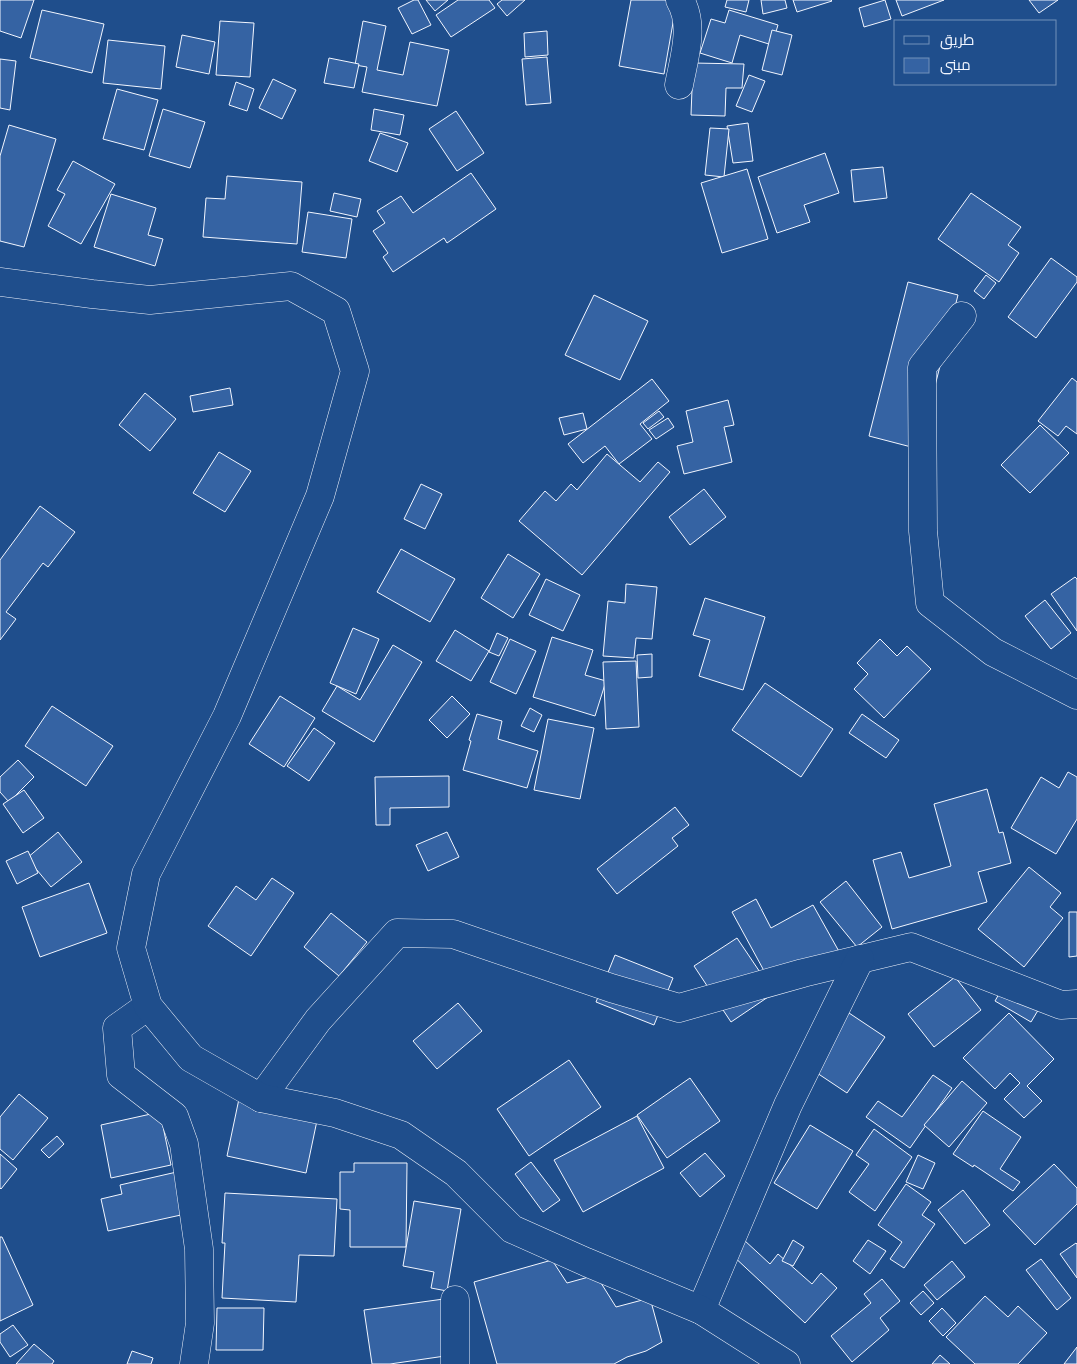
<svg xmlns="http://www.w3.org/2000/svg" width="1077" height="1364" font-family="Manrope,Cairo,sans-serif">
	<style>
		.building { fill: #3563a3; stroke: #f2f6ff }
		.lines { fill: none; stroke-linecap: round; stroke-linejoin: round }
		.minor-casing { stroke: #f2f6ff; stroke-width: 29 }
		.primary-casing { stroke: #f2f6ff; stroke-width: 29 }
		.minor { stroke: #1f4e8c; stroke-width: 28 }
		.primary { stroke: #1f4e8c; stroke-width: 28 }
	</style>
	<rect width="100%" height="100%" fill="#1f4e8c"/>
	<g class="building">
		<path d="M 0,0 L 34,0 L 21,38 L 0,31 Z"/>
		<path d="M 414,0 L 418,0 L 431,25 L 412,34 L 398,8 Z"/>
		<path d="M 426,0 L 448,0 L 435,11 Z"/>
		<path d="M 458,0 L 489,0 L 495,8 L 451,37 L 436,15 Z"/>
		<path d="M 502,0 L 525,0 L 507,16 L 497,4 Z"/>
		<path d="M 631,0 L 677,0 L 664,74 L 619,66 Z"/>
		<path d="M 727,0 L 749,0 L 746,12 L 725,7 Z"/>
		<path d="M 761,0 L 785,0 L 787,8 L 763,14 Z"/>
		<path d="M 793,0 L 831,0 L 832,1 L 797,12 Z"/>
		<path d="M 885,0 L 891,19 L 864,27 L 859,8 Z"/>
		<path d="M 896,0 L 944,0 L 902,16 Z"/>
		<path d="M 1029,0 L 1058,0 L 1039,13 Z"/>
		<path d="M 42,10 L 104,24 L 92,73 L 30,58 Z"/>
		<path d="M 729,10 L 778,25 L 772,45 L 740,35 L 732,63 L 700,53 L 711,19 L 725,23 Z"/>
		<path d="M 220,21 L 254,23 L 250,77 L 216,75 Z"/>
		<path d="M 363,21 L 386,26 L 377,70 L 403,75 L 410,42 L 449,50 L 437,106 L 362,92 L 367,67 L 355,65 Z"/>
		<path d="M 772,30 L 792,35 L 782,75 L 762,70 Z"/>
		<path d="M 547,31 L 548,55 L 525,57 L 524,33 Z"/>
		<path d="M 182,35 L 215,42 L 209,74 L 176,67 Z"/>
		<path d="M 108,40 L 165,46 L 161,89 L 103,83 Z"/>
		<path d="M 547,57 L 551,103 L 526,105 L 522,59 Z"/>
		<path d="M 329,58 L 359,64 L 354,88 L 324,83 Z"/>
		<path d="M 0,59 L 16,61 L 10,110 L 0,108 Z"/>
		<path d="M 693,63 L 744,64 L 742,88 L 726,88 L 725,116 L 691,115 Z"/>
		<path d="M 749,75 L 765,81 L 752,112 L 736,106 Z"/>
		<path d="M 273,79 L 296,90 L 282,119 L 259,108 Z"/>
		<path d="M 236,82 L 254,89 L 247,111 L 229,105 Z"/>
		<path d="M 117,89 L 158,100 L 144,150 L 103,139 Z"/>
		<path d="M 163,109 L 205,122 L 190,168 L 149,156 Z"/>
		<path d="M 374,109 L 404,115 L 400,135 L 371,130 Z"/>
		<path d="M 456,111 L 484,153 L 457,171 L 429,129 Z"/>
		<path d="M 748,123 L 753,161 L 733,163 L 727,126 Z"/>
		<path d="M 9,125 L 56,139 L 24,247 L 0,241 L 0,156 Z"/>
		<path d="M 710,128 L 729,129 L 724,177 L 705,175 Z"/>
		<path d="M 380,133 L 408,143 L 397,172 L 369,161 Z"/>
		<path d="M 825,153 L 839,193 L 804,205 L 810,222 L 777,233 L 758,177 Z"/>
		<path d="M 73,161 L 115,184 L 81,244 L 48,226 L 65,194 L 57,190 Z"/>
		<path d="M 883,167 L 887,198 L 854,202 L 851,170 Z"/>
		<path d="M 747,169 L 768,239 L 722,253 L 701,183 Z"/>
		<path d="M 471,173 L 496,209 L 447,243 L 444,238 L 393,272 L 383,257 L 388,253 L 373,231 L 385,223 L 377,211 L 401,196 L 413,213 Z"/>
		<path d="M 227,176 L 302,182 L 297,244 L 203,237 L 206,198 L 225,199 Z"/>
		<path d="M 334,193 L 361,199 L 357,217 L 330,211 Z"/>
		<path d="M 971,193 L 1021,227 L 1008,245 L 1019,253 L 999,282 L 938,239 Z"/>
		<path d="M 111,194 L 156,208 L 148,235 L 163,239 L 155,266 L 94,247 Z"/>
		<path d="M 308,212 L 352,219 L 346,258 L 302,252 Z"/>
		<path d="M 1051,258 L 1077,277 L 1077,282 L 1036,338 L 1008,317 Z"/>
		<path d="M 986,275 L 996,283 L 984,299 L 974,291 Z"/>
		<path d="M 908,282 L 958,295 L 919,449 L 869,436 Z"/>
		<path d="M 594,295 L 648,321 L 620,380 L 565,355 Z"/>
		<path d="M 1072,378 L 1077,382 L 1077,434 L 1066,426 L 1058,436 L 1038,421 Z"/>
		<path d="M 652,379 L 669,401 L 640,424 L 652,439 L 619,464 L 605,446 L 583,463 L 568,444 Z"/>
		<path d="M 230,388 L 233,405 L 193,412 L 190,396 Z"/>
		<path d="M 145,393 L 176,419 L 150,451 L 119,425 Z"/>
		<path d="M 728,400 L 734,425 L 724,427 L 732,462 L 684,474 L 677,446 L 693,442 L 686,411 Z"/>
		<path d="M 659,411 L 664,417 L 648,429 L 643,423 Z"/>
		<path d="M 583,413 L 587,429 L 564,435 L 559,418 Z"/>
		<path d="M 668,418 L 674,427 L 656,439 L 649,430 Z"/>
		<path d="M 1040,425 L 1069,453 L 1030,493 L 1001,465 Z"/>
		<path d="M 219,452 L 251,471 L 225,512 L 193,493 Z"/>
		<path d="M 607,454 L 640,482 L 658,462 L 670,472 L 582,575 L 519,521 L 545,491 L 556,501 L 571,484 L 577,490 Z"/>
		<path d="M 421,484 L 442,494 L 425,529 L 404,519 Z"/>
		<path d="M 704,489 L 726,517 L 690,545 L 669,517 Z"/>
		<path d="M 40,506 L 75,532 L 48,567 L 43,563 L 6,612 L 16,619 L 0,640 L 0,560 Z"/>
		<path d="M 401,549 L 455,579 L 430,622 L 377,592 Z"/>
		<path d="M 508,554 L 540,574 L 513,618 L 481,598 Z"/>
		<path d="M 1075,577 L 1077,579 L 1077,631 L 1051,594 Z"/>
		<path d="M 546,579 L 580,595 L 563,631 L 529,615 Z"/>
		<path d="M 626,584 L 657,587 L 652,639 L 636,638 L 634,658 L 603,656 L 608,601 L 625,603 Z"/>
		<path d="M 705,598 L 765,617 L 743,690 L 699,676 L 710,640 L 693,635 Z"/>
		<path d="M 1045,600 L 1071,633 L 1051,649 L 1025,616 Z"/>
		<path d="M 353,628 L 379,639 L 356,694 L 330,683 Z"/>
		<path d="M 455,630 L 489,651 L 471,681 L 436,661 Z"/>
		<path d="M 497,633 L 508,638 L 499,656 L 489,652 Z"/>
		<path d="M 552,637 L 593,650 L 585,675 L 606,681 L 595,716 L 533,697 Z"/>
		<path d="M 510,639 L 536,651 L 516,694 L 490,682 Z"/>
		<path d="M 880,639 L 897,656 L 907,646 L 931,669 L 884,718 L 854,689 L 868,674 L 857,663 Z"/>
		<path d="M 393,645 L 422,662 L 374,742 L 322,711 L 337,686 L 360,700 Z"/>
		<path d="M 652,654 L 652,677 L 638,678 L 637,655 Z"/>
		<path d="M 636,661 L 639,727 L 606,729 L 603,662 Z"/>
		<path d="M 765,683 L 833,729 L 801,777 L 732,730 Z"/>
		<path d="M 280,696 L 315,718 L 284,767 L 249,744 Z"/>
		<path d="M 452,696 L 470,714 L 447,738 L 429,720 Z"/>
		<path d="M 52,706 L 113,746 L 86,786 L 25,746 Z"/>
		<path d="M 530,708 L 542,715 L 534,732 L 521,726 Z"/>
		<path d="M 477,714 L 502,721 L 498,739 L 538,751 L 527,788 L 463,770 L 471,741 L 469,740 Z"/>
		<path d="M 862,714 L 899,740 L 886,758 L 849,733 Z"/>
		<path d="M 548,719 L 594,728 L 580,799 L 534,790 Z"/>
		<path d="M 314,728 L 335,743 L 309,781 L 287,766 Z"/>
		<path d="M 18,760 L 34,777 L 9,802 L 0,792 L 0,777 Z"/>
		<path d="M 1068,772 L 1077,777 L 1077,819 L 1056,854 L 1011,828 L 1041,777 L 1059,788 Z"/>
		<path d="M 449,776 L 449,807 L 390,808 L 390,825 L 376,825 L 375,777 Z"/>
		<path d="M 987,789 L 999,833 L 1003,832 L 1011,863 L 978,872 L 987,902 L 892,929 L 873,860 L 901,852 L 909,878 L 951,866 L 934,804 Z"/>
		<path d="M 24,790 L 44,818 L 23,833 L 3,804 Z"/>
		<path d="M 675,807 L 689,825 L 672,838 L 678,846 L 617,894 L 597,869 Z"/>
		<path d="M 58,832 L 82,862 L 51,887 L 27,858 Z"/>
		<path d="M 447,832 L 459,857 L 428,871 L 416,845 Z"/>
		<path d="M 28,851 L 38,873 L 17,884 L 6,861 Z"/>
		<path d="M 1029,867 L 1061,893 L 1050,907 L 1063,918 L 1024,967 L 978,929 Z"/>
		<path d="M 272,878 L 294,893 L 251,956 L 208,926 L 236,886 L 256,900 Z"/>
		<path d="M 846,881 L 882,927 L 857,947 L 820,902 Z"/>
		<path d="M 89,883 L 107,933 L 40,957 L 22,907 Z"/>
		<path d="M 756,899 L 771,928 L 813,905 L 841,955 L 775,991 L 732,912 Z"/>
		<path d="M 1069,912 L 1077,912 L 1077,956 L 1069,957 Z"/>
		<path d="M 331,913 L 367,942 L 339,976 L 304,947 Z"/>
		<path d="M 737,938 L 774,993 L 731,1022 L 694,966 Z"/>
		<path d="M 615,955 L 673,978 L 654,1025 L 596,1002 Z"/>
		<path d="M 1012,971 L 1049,992 L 1031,1022 L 995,1001 Z"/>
		<path d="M 955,977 L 981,1010 L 934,1047 L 908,1014 Z"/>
		<path d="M 458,1003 L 482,1031 L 437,1069 L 413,1041 Z"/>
		<path d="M 846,1011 L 885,1037 L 847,1093 L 808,1067 Z"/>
		<path d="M 1009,1013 L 1054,1059 L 1027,1086 L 1042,1101 L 1024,1118 L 1004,1099 L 1020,1083 L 1010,1073 L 995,1089 L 963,1058 Z"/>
		<path d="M 569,1060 L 601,1107 L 529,1156 L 497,1109 Z"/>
		<path d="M 933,1075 L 952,1088 L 910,1148 L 866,1117 L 878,1101 L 902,1117 Z"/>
		<path d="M 690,1078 L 720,1121 L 667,1158 L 637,1115 Z"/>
		<path d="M 962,1081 L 987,1103 L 949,1147 L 924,1125 Z"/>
		<path d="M 19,1094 L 48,1118 L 13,1160 L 0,1149 L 0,1117 Z"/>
		<path d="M 240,1094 L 319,1111 L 306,1173 L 227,1156 Z"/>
		<path d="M 983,1111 L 1021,1137 L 1000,1169 L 1020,1182 L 1013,1191 L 974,1165 L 973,1167 L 953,1154 Z"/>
		<path d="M 160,1112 L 171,1165 L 111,1178 L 101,1125 Z"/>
		<path d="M 637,1116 L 664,1168 L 583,1212 L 554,1160 Z"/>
		<path d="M 810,1125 L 853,1151 L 817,1209 L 774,1183 Z"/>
		<path d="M 874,1129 L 912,1157 L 875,1211 L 849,1192 L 869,1164 L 856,1155 Z"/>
		<path d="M 57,1136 L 64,1144 L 49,1158 L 41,1150 Z"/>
		<path d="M 705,1153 L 725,1176 L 700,1197 L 680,1173 Z"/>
		<path d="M 0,1154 L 17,1169 L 1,1189 L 0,1188 Z"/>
		<path d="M 918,1155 L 935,1163 L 923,1189 L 906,1182 Z"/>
		<path d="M 531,1162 L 560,1200 L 543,1212 L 515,1174 Z"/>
		<path d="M 354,1163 L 407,1163 L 406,1247 L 350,1247 L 350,1210 L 340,1209 L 340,1172 L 354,1172 Z"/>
		<path d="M 1054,1164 L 1077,1188 L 1077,1204 L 1035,1245 L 1003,1211 Z"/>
		<path d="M 181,1171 L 190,1213 L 108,1231 L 101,1199 L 122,1194 L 120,1185 Z"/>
		<path d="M 906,1184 L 931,1202 L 922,1215 L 935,1224 L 904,1268 L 890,1259 L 902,1242 L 878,1225 Z"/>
		<path d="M 963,1190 L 990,1225 L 965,1244 L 938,1210 Z"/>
		<path d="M 225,1193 L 337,1199 L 334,1256 L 299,1255 L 296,1302 L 222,1298 L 225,1243 L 222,1243 Z"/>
		<path d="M 414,1201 L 461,1209 L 447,1291 L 431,1288 L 434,1272 L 403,1266 Z"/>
		<path d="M 0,1237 L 2,1237 L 33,1305 L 0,1321 Z"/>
		<path d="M 744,1240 L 770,1264 L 778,1254 L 812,1284 L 821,1273 L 837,1288 L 805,1323 L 731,1254 Z"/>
		<path d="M 793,1240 L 804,1247 L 793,1266 L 782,1261 Z"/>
		<path d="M 868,1240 L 886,1251 L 870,1274 L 853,1261 Z"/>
		<path d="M 1076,1243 L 1077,1244 L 1077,1278 L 1060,1254 Z"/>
		<path d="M 1041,1259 L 1071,1298 L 1057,1310 L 1026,1270 Z"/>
		<path d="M 552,1260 L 567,1283 L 596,1275 L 616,1307 L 650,1298 L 662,1342 L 646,1351 L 627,1357 L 614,1364 L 497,1364 L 474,1282 Z"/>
		<path d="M 952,1261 L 965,1277 L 937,1300 L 924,1285 Z"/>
		<path d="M 882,1279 L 900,1301 L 880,1318 L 889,1330 L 852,1362 L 831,1336 L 871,1303 L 864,1294 Z"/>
		<path d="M 923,1291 L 934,1303 L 921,1315 L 910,1303 Z"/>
		<path d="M 985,1296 L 1008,1317 L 1018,1306 L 1047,1333 L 1018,1364 L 975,1364 L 946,1337 Z"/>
		<path d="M 451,1298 L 459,1354 L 390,1364 L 372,1364 L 364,1310 Z"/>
		<path d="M 217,1308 L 264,1308 L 263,1350 L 216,1350 Z"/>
		<path d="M 942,1308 L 956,1323 L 943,1336 L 929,1321 Z"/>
		<path d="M 13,1325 L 28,1345 L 10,1357 L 0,1342 L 0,1334 Z"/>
		<path d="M 34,1344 L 54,1361 L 52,1364 L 16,1364 Z"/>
		<path d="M 1077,1347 L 1077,1364 L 1064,1364 Z"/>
		<path d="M 132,1351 L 153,1358 L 151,1364 L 127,1364 Z"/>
		<path d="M 940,1355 L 950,1364 L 932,1364 Z"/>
	</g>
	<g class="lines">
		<defs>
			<g id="minor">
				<path d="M 679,85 C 684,58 695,25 680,0"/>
				<path d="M 962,316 L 922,367 L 923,531 L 930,603 L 993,652 L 1077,695"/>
				<path d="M 148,1006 L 117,1028 L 121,1075 L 174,1116 L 184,1144 L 199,1249 L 200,1323 L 194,1364"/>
				<path d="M 261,1098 L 318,1020 L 397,933 L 453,934 L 611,988 L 679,1008 L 803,973 L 911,947 L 1061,1005 L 1077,1004"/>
				<path d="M 455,1300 L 455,1364"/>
				<path d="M 701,1310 L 788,1105 L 860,959"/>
			</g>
			<path id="primary" d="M 0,282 L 92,294 L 150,300 L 291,286 L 336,311 L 355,371 L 320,496 L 227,716 L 146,874 L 131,948 L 148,1006 L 191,1058 L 261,1098 L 335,1113 L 401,1135 L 456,1173 L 512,1229 L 586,1262 L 701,1310 L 786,1364"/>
		</defs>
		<use href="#minor" class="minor-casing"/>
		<use href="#primary" class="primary-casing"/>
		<use href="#minor" class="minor"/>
		<use href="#primary" class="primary"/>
	</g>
	<rect x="894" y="20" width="162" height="65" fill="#1f4e8c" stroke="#7391ba"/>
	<rect x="904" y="36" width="25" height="8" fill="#1f4e8c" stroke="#7391ba"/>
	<text x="940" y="45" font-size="15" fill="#f2f6ff">طريق</text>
	<rect x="904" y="58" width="25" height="15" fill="#3563a3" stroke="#7391ba"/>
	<text x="940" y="70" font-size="15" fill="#f2f6ff">مبنى</text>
</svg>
